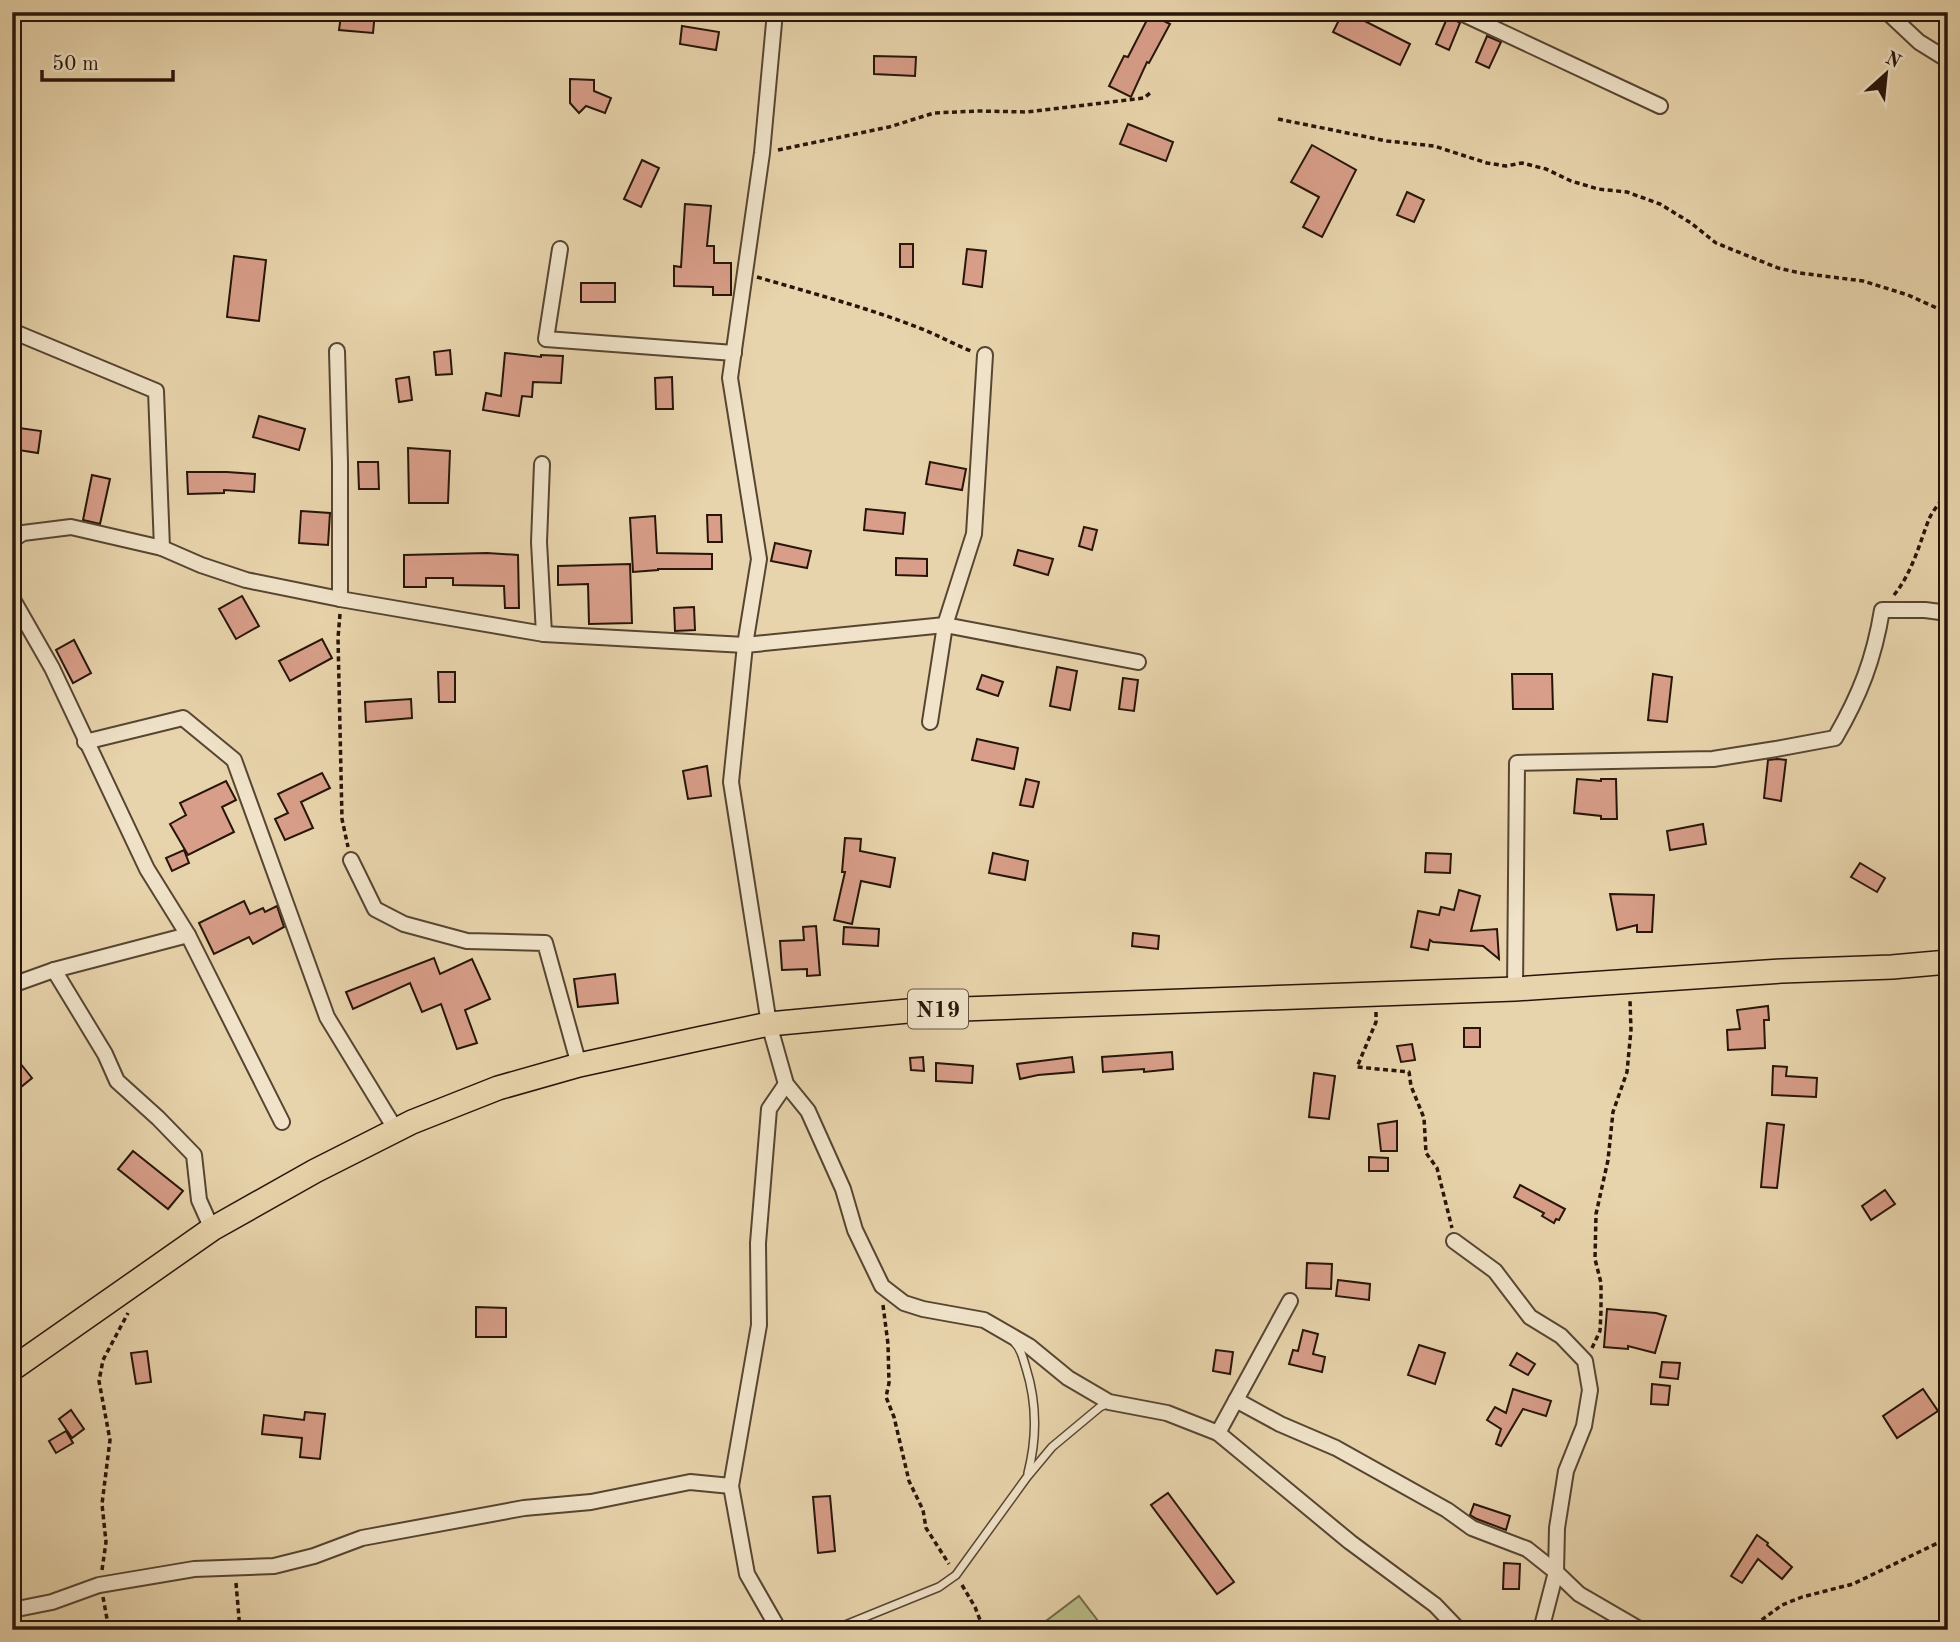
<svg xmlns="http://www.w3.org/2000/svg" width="1960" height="1642" font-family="'Old Standard TT',serif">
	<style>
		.green { fill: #b9bc87; stroke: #706848; stroke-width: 2 }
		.building { fill: #d89e89; stroke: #271509; stroke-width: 2 }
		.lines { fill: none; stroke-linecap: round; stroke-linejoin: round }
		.lane-casing { stroke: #574532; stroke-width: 10 }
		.street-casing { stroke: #574532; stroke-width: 18 }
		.primary-casing { stroke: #271509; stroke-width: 26 }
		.path { stroke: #271509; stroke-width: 3.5; stroke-dasharray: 5 3.5; stroke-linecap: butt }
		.lane { stroke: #f0e3c9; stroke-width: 7 }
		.street { stroke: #f0e3c9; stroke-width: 14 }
		.primary { stroke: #e8d4ac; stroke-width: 23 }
		.labels { text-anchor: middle; stroke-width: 7; stroke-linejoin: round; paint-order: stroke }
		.shield { fill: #f0e3c9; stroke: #635343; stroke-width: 2 }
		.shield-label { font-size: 23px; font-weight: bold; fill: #271509 }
	</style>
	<rect width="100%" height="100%" fill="#e8d4ac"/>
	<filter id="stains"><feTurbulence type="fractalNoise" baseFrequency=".00286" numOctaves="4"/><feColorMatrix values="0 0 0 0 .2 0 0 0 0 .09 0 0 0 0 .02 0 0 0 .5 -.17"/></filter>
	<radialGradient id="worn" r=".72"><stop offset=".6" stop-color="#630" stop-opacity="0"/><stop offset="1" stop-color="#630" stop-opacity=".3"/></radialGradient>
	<path class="green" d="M 1079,1596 L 1105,1630 L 1034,1630 Z"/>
	<g class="building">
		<path d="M 357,12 L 375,12 L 373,33 L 339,30 L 341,15 L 356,17 Z"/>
		<path d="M 1343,12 L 1347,12 L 1410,44 L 1400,65 L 1333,32 Z"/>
		<path d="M 1150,14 L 1170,24 L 1149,63 L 1147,62 L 1131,97 L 1109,86 L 1124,56 L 1128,57 Z"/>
		<path d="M 1448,16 L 1460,23 L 1449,50 L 1436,44 Z"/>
		<path d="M 682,26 L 719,32 L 716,50 L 680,44 Z"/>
		<path d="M 1487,36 L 1501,42 L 1489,68 L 1476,62 Z"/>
		<path d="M 874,56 L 916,57 L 915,76 L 874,74 Z"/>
		<path d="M 570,79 L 594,80 L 594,91 L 611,98 L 605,113 L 586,106 L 579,113 L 570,103 Z"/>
		<path d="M 1128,124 L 1173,142 L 1166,161 L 1120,144 Z"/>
		<path d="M 1312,145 L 1356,170 L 1322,237 L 1303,227 L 1319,197 L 1291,182 Z"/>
		<path d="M 642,160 L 659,168 L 641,207 L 624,199 Z"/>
		<path d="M 1407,192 L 1424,200 L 1414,222 L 1397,215 Z"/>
		<path d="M 685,204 L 711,206 L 707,246 L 714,246 L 714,263 L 731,263 L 731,295 L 713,295 L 713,287 L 674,286 L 674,266 L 681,267 Z"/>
		<rect x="900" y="244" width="13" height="23"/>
		<path d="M 967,249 L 986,251 L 982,287 L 963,284 Z"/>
		<path d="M 234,256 L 266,260 L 259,321 L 227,317 Z"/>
		<rect x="581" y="283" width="34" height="19"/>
		<path d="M 450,350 L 452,374 L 436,375 L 434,352 Z"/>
		<path d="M 505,353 L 541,357 L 541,355 L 563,356 L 561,383 L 533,382 L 532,397 L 522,396 L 519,416 L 483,410 L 486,393 L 501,396 Z"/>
		<path d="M 409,377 L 412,400 L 399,402 L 396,379 Z"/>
		<path d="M 672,377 L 673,409 L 656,409 L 655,378 Z"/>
		<path d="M 259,416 L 305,429 L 299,450 L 253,437 Z"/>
		<path d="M 12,427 L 41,431 L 38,453 L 12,449 Z"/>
		<path d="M 408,448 L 450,451 L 448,503 L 409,503 Z"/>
		<path d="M 358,462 L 378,462 L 379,489 L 359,489 Z"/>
		<path d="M 930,462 L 966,469 L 962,490 L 926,484 Z"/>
		<path d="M 187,472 L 227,472 L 255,474 L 254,492 L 224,490 L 224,493 L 188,494 Z"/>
		<path d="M 92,475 L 110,479 L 100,524 L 83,520 Z"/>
		<path d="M 866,509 L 905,513 L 903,534 L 864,530 Z"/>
		<path d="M 301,511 L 330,513 L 328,545 L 299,543 Z"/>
		<path d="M 707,515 L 721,515 L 722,542 L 708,542 Z"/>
		<path d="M 655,516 L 657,553 L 712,554 L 712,569 L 658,569 L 658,570 L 633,572 L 630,518 Z"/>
		<path d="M 1084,527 L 1097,530 L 1092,550 L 1079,546 Z"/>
		<path d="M 775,543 L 811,551 L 807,568 L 771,561 Z"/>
		<path d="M 1018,550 L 1053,559 L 1048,575 L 1014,565 Z"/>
		<path d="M 487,553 L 518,555 L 519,608 L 505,608 L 504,586 L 453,585 L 453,578 L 426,578 L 426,587 L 404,587 L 404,555 Z"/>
		<path d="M 896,558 L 927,559 L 927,576 L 896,575 Z"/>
		<path d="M 630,564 L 632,623 L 589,624 L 588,584 L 558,585 L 558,566 Z"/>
		<path d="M 242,596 L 259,626 L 236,639 L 219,609 Z"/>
		<path d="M 694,607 L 695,630 L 675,631 L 674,608 Z"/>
		<path d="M 322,639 L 332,658 L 290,681 L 279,661 Z"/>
		<path d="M 74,640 L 91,673 L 73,683 L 56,650 Z"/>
		<path d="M 1057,667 L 1077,671 L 1070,710 L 1050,706 Z"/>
		<path d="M 438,672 L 455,672 L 455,702 L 439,702 Z"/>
		<path d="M 1512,674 L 1552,674 L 1553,709 L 1513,709 Z"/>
		<path d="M 1653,674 L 1672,677 L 1667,722 L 1648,720 Z"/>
		<path d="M 982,675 L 1003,682 L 998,696 L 977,689 Z"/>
		<path d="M 1123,678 L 1138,680 L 1134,711 L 1119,709 Z"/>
		<path d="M 411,699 L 412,718 L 366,722 L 365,702 Z"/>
		<path d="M 977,739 L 1018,748 L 1014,769 L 972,760 Z"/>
		<path d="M 1777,759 L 1786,760 L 1781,801 L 1764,798 L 1768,760 Z"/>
		<path d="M 707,766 L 711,796 L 688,799 L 683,771 Z"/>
		<path d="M 322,773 L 330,788 L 301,802 L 313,828 L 285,840 L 275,819 L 288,813 L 278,794 Z"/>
		<path d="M 1026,779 L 1039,782 L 1033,807 L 1020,805 Z"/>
		<path d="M 1577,779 L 1601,781 L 1601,779 L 1616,779 L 1617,819 L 1601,819 L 1601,816 L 1574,813 Z"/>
		<path d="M 226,781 L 236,800 L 222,807 L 234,832 L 188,855 L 170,824 L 186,815 L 180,803 Z"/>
		<path d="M 1703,824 L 1706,844 L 1670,850 L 1667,831 Z"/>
		<path d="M 845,838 L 861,839 L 860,851 L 895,858 L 890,887 L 861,881 L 852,924 L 834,920 L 845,872 L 842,872 Z"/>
		<path d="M 184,850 L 189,863 L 172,871 L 166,858 Z"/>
		<path d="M 993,853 L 1028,861 L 1025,880 L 989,873 Z"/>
		<path d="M 1426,853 L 1451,854 L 1450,873 L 1425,872 Z"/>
		<path d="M 1860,863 L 1885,878 L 1877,892 L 1851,877 Z"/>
		<path d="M 1459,890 L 1480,896 L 1471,931 L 1497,929 L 1499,959 L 1483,946 L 1433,942 L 1430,940 L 1428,950 L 1411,947 L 1418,911 L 1439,915 L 1441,907 L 1454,910 Z"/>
		<path d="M 1610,894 L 1654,895 L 1652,932 L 1637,932 L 1637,925 L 1617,930 Z"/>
		<path d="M 244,901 L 250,914 L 263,908 L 265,912 L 277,906 L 284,927 L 253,944 L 249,937 L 214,954 L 199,923 Z"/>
		<path d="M 816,926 L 820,975 L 807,976 L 807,969 L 782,970 L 780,941 L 804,940 L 803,927 Z"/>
		<path d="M 844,927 L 879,929 L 878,946 L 843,944 Z"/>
		<path d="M 1133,933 L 1159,936 L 1158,949 L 1132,946 Z"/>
		<path d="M 434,958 L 440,974 L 472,959 L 490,999 L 465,1010 L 477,1043 L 457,1049 L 441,1004 L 422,1012 L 410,983 L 353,1009 L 346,992 Z"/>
		<path d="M 615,974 L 618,1003 L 578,1007 L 574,979 Z"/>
		<path d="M 1768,1006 L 1769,1020 L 1764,1020 L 1765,1048 L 1728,1050 L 1727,1030 L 1740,1029 L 1737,1010 Z"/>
		<rect x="1464" y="1028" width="16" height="19"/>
		<path d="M 1412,1044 L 1415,1060 L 1401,1062 L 1397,1046 Z"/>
		<path d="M 1172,1052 L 1173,1069 L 1144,1072 L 1144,1069 L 1103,1072 L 1102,1057 Z"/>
		<path d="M 923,1057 L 924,1071 L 911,1070 L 910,1058 Z"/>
		<path d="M 1072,1057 L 1074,1072 L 1038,1075 L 1020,1079 L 1017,1064 Z"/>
		<path d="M 20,1063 L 32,1078 L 21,1087 L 12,1077 L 12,1069 Z"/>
		<path d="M 936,1063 L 973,1066 L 972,1083 L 936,1081 Z"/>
		<path d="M 1773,1066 L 1787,1067 L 1786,1076 L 1817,1078 L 1816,1097 L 1772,1095 Z"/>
		<path d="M 1314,1073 L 1335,1076 L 1329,1119 L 1309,1117 Z"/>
		<path d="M 1397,1121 L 1397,1151 L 1381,1151 L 1378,1124 Z"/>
		<path d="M 1767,1123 L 1784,1125 L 1777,1188 L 1761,1187 Z"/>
		<path d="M 133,1151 L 183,1191 L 168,1209 L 118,1169 Z"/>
		<path d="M 1369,1157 L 1388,1158 L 1388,1171 L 1369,1171 Z"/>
		<path d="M 1520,1185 L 1565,1209 L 1559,1220 L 1556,1219 L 1554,1223 L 1542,1216 L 1544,1213 L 1514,1197 Z"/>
		<path d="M 1885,1190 L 1895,1204 L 1871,1220 L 1862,1206 Z"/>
		<path d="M 1307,1263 L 1332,1264 L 1331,1289 L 1306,1288 Z"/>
		<path d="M 1338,1280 L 1370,1284 L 1369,1300 L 1336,1296 Z"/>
		<path d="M 476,1307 L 506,1308 L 506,1337 L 476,1337 Z"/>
		<path d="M 1607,1309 L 1656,1313 L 1666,1316 L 1655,1353 L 1628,1346 L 1628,1349 L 1604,1347 Z"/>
		<path d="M 1303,1330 L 1318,1334 L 1313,1354 L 1325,1357 L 1322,1372 L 1289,1364 L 1293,1350 L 1298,1351 Z"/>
		<path d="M 1419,1345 L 1445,1353 L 1435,1384 L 1408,1375 Z"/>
		<path d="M 1216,1350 L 1233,1352 L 1230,1374 L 1213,1371 Z"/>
		<path d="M 147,1351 L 151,1382 L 136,1384 L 131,1353 Z"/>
		<path d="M 1517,1353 L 1535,1364 L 1528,1375 L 1510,1365 Z"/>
		<path d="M 1662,1362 L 1680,1363 L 1678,1379 L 1660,1377 Z"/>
		<path d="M 1652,1384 L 1670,1386 L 1668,1405 L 1651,1404 Z"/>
		<path d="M 1513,1389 L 1551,1401 L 1546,1416 L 1523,1409 L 1501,1446 L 1496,1444 L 1501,1429 L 1487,1420 L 1495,1407 L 1506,1413 Z"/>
		<path d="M 1923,1389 L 1938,1411 L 1897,1438 L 1883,1416 Z"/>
		<path d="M 71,1410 L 84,1429 L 72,1438 L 59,1419 Z"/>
		<path d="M 305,1412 L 325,1414 L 320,1459 L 300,1457 L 302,1438 L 262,1434 L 264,1415 L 304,1420 Z"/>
		<path d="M 66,1431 L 73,1443 L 56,1453 L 49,1441 Z"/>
		<path d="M 1168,1493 L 1234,1582 L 1217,1594 L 1151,1505 Z"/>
		<path d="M 830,1496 L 835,1551 L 818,1553 L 813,1497 Z"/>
		<path d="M 1474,1504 L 1510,1516 L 1506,1530 L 1477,1519 L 1470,1515 Z"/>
		<path d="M 1757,1535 L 1768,1543 L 1767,1545 L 1792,1567 L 1782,1579 L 1758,1559 L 1742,1583 L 1731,1576 Z"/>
		<path d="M 1504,1563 L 1520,1564 L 1519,1589 L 1503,1589 Z"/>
	</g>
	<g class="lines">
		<defs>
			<g id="lane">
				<path d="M 1015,1343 C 1022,1350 1023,1359 1026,1368 C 1037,1403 1037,1438 1028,1473"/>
				<path d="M 833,1630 L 939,1587 L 956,1575 L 1027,1477 L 1052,1447 L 1100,1407 L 1109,1403"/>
			</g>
			<g id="street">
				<path d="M 775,12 L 762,153 L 730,378 L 759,559 L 745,645 L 731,782 L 769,1024 L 786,1084 L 808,1111 L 843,1189 L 855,1230 L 882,1286 L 904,1303 L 923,1309 L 984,1320 L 1029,1346 L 1068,1378 L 1109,1402 L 1167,1413 L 1218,1433 L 1350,1542 L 1435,1605 L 1459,1630"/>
				<path d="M 1459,12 L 1660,106"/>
				<path d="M 1887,12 L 1919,42 L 1948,60"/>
				<path d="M 560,249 L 546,339 L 734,353"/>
				<path d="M 12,331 L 156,391 L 162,548"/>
				<path d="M 337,351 L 340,463 L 340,599"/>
				<path d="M 542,464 L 539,542 L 544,634"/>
				<path d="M 12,540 L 23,533 L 71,527 L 162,548 L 201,565 L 246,580 L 340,599 L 544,634 L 745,645 L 945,625 L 1138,662"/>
				<path d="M 12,598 L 52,668 L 147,869 L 188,935 L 282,1122"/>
				<path d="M 930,722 L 945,625 L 974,534 L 985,355"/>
				<path d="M 85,742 L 183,718 L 234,760 L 327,1017 L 396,1130"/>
				<path d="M 351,860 L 375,909 L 404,924 L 467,941 L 545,943 L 579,1065"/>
				<path d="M 54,970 L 105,1054 L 117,1081 L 158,1118 L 194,1155 L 199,1200 L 212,1229"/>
				<path d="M 12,985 L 54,970 L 188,935"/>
				<path d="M 1515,989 L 1517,763 L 1713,759 L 1776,749 L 1835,738 C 1860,695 1874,659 1882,610 L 1925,610 L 1948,613"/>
				<path d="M 1454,1241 L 1495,1271 L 1530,1317 L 1561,1336 L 1585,1361 L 1590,1390 L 1584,1426 L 1566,1471 L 1557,1528 L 1556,1572 L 1541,1630"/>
				<path d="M 1236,1400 L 1280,1424 L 1336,1448 L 1447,1510 L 1472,1528 L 1527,1549 L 1556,1572 L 1579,1594 L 1641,1630"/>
				<path d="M 1218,1433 L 1290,1301"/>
				<path d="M 12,1610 L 52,1602 L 99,1585 L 194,1569 L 274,1566 L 314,1556 L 362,1538 L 524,1508 L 591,1502 L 690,1482 L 731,1486"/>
				<path d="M 779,1630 L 747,1574 L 731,1486 L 759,1325 L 758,1243 L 769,1109 L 786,1084"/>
			</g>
			<path id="primary" d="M 12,1369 L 212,1229 L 315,1171 L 412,1122 L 498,1088 L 579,1065 L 698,1039 L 769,1024 L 908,1011 L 1515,989 L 1782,971 L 1892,967 L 1948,962"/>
		</defs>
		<use href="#lane" class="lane-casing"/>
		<use href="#street" class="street-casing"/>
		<use href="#primary" class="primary-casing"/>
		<g class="path">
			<path d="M 1278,119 L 1387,141 L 1434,146 L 1487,163 L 1506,166 L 1522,163 L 1546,169 L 1571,181 L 1598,189 L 1627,192 L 1660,204 L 1691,223 L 1716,243 L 1778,268 L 1800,273 L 1863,281 L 1908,295 L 1948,313"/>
			<path d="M 778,150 L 889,127 L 934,113 L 979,111 L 1027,112 L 1144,98 L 1150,93"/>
			<path d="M 757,277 C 811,293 865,307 917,327 C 936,334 953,344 971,351"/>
			<path d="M 1894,595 C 1912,573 1919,545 1929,519 C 1933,510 1942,500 1948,492"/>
			<path d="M 340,614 L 338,638 L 342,819 L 348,847"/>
			<path d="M 1376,1012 L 1376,1022 L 1357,1067 L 1409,1072 L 1411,1086 L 1424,1118 L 1426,1153 L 1437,1168 L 1452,1228"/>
			<path d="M 883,1305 L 888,1344 L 889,1383 L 886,1397 L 894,1417 L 909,1481 L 923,1510 L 926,1528 L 949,1564"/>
			<path d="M 1592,1348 L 1600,1331 L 1601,1311 L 1601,1283 L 1595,1259 L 1596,1214 L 1608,1160 L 1613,1112 L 1627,1072 L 1631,1030 L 1630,1001"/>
			<path d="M 102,1570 L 106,1542 L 102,1504 L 110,1440 L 99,1381 L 103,1360 L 128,1313"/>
			<path d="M 236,1583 L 240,1630"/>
			<path d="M 962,1585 L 975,1607 L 984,1630"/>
			<path d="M 103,1597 L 109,1630"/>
			<path d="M 1748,1630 L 1782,1605 L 1802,1597 L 1853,1584 L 1948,1538"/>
		</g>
		<use href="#lane" class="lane"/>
		<use href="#street" class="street"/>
		<use href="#primary" class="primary"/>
	</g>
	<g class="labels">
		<rect class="shield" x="908" y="989.5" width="60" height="39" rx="5"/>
		<g class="shield-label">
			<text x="938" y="1017">N19</text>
		</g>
	</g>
	<rect width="1960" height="1642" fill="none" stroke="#e8d4ac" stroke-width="42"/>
	<rect x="14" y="14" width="1932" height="1614" fill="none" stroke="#271509" stroke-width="3.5"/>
	<rect x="21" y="21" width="1918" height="1600" fill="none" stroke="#271509" stroke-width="2"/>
	<g transform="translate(1886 74) rotate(27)" stroke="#f0e3c9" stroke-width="5" paint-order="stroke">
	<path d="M0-5L12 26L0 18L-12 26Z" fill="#271509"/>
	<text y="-10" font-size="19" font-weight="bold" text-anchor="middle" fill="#271509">N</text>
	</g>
	<path d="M42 70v10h131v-10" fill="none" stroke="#271509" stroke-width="3.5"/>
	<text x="52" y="70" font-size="21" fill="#271509" stroke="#f0e3c9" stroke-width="5" paint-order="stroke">50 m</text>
	<rect width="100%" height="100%" filter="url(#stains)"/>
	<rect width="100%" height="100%" fill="url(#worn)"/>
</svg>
